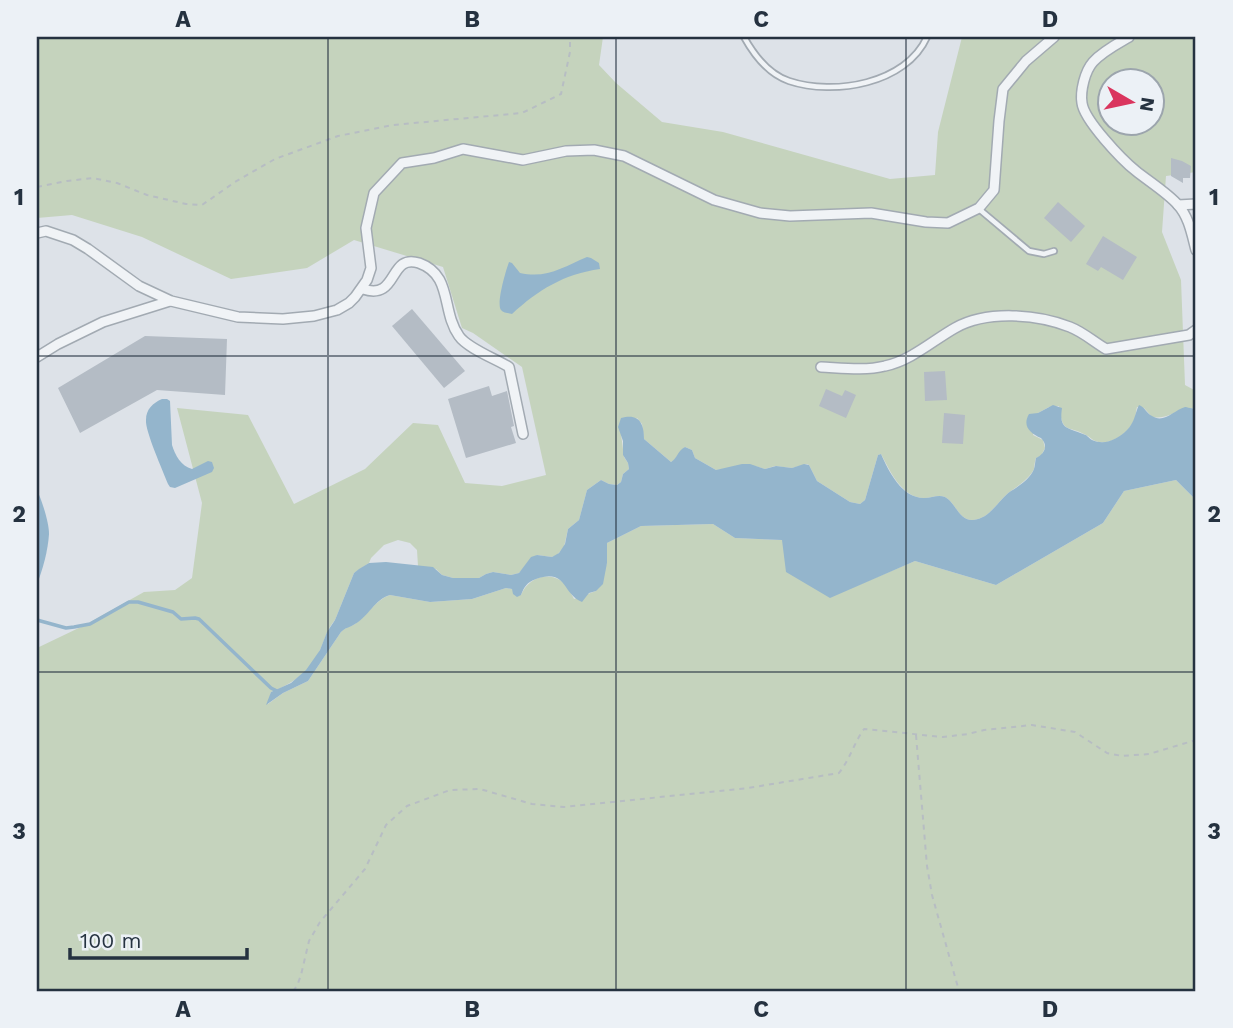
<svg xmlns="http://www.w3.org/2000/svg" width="1233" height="1028" font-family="'Work Sans',sans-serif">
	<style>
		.green { fill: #c5d3bd; fill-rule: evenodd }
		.water { fill: #94b5cc }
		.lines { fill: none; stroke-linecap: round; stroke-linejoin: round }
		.stream { stroke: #94b5cc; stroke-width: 3.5 }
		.building { fill: #b4bcc5 }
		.service-casing { stroke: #a2aab2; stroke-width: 8 }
		.minor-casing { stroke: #a2aab2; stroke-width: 12 }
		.path { stroke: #b7bdc3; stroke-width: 2; stroke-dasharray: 5 5; stroke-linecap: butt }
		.service { stroke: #f0f3f6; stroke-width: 4.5 }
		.minor { stroke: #f0f3f6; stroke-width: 9 }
		.grid { fill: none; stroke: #253240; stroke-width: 2; stroke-opacity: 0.55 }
		.neatline { fill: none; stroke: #253240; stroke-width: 2.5 }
		.grid-label { font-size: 23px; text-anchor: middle; font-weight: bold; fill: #253240 }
	</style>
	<rect width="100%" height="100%" fill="#dde2e8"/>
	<path class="green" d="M 37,37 L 603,37 L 599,65 L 616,83 L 662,122 L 723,132 L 890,179 L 935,175 L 938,132 L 962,37 L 1196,37 L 1196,172 L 1166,176 L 1162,232 L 1181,280 L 1185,385 L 1196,391 L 1196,409 C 1179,405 1172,420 1152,417 L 1144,408 L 1137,407 C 1136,410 1136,414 1135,418 C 1130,432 1111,447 1095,441 C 1091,439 1090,437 1086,435 C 1066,424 1063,435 1059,406 L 1049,407 L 1038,413 L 1033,435 L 1043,440 L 1045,448 L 1041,456 L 1036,458 C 1035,460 1034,468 1034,469 C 1029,479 1019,485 1011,491 C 999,499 990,519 973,520 C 959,521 956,503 945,497 C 938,494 932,498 924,498 C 902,498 890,471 881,454 L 878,455 L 865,500 L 860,504 L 850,502 L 817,481 L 809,465 L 807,464 L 792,468 L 775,466 L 765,469 L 755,466 L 716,470 L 695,458 L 692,450 L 685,447 L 674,460 L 671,462 L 644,439 L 642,424 L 637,418 L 621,434 L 624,457 L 628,463 L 629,469 L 623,474 L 621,482 L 617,485 L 609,484 L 601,480 L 587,490 L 579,520 L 568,529 L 564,547 L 557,555 L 552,557 L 537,555 L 519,573 L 511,575 L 493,572 L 486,574 L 479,578 L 453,578 L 442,575 L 436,569 L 418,566 L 417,550 L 410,543 L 398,540 L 384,545 L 371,558 L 369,563 L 354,573 L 335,620 C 327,629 325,639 320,650 C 311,671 292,684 271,692 L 268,704 L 283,693 L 308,681 L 341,632 C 346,627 350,627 355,624 C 368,615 375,600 390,595 L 430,602 L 472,599 L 506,588 L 512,589 L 521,595 C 527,580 544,571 560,580 C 566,583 571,593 574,599 L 596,591 L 607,563 L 607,543 L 641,526 L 713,524 L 735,538 L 782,540 L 830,597 L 915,561 L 996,585 L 1103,523 L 1124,491 L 1176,480 L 1196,500 L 1196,991 L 37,991 L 37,648 L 85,625 L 144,592 L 175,590 L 192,578 L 202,503 L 177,408 L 248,415 L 294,504 L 365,469 L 413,423 L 438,425 L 465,483 L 502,486 L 546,475 L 522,367 L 473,333 L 462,328 L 443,267 L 354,240 L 307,268 L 231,279 L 142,237 L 72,215 L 37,218 ZM 1110,80 L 1152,80 L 1152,122 L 1110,122 Z"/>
	<g class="water">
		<path d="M 587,257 L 591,258 L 599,263 L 600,269 C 564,274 538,290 512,314 C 508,313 503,313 501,310 C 496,304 506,270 509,262 L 512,263 L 520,273 C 547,279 563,267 587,257 Z"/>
		<path d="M 162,399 L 167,399 L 170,401 L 172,445 C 175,455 181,466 192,469 L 208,461 L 212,462 L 214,468 L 212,472 L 175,488 L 170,487 L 168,484 C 163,471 145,431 146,420 C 146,409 153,403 162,399 Z"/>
		<path d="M 1053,405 L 1062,408 C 1059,429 1066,427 1083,434 C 1089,436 1087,437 1092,440 C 1105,446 1118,439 1127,430 C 1135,422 1135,413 1139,405 C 1145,407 1146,413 1152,416 C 1164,424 1174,410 1185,407 C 1186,407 1194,409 1196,409 L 1196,500 L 1176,480 L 1124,491 L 1103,523 L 996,585 L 915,561 L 830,598 L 786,572 L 782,540 L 735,538 L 713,524 L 641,526 L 607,543 L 607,563 L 603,584 L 596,591 L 589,593 L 582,602 C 562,594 567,568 536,579 C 527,582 524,587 521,595 L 517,597 L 513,594 L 512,589 L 506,588 L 472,599 L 430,602 L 390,595 C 374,600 369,616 355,624 C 349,628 346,627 341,632 L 308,681 L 283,693 L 266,705 L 271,692 L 291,683 L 306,670 L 320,650 L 327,632 L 335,620 L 354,573 L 359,569 L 369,563 L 386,562 L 433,567 L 442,575 L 453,578 L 479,578 L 486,574 L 493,572 L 511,575 L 519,573 L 531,557 L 537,555 L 552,557 L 559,553 L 565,544 L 568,529 L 579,520 L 587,490 L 601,480 L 609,484 L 617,485 L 621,482 L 623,474 L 629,469 L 628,463 L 623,455 L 623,441 L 618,427 L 621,418 C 639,413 644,423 644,439 L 671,462 C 677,459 678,450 685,447 L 692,450 L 695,458 L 716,470 L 742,464 L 750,464 L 765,469 L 776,466 L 792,468 L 804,464 L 809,465 L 817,481 L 850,502 L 860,504 L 865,500 L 878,455 L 881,454 C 889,472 902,498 924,498 C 932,498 938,494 945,497 C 956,503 959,521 973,520 C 990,519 999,499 1011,491 C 1019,486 1030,479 1034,469 C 1035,466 1035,462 1036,458 C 1044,454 1049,446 1041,438 C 1030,433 1022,426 1029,414 L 1038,413 Z"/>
		<path d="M 37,490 C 42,501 49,522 49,534 C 48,550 43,569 37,584 Z"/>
	</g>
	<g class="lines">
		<path class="stream" d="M 37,620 L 66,628 L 74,627 L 90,624 L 129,602 L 138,602 L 173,612 L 181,619 L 195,618 L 199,619 L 271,688 L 277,691"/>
	</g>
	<g class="building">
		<path d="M 1171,158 L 1182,161 L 1191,166 L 1190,178 L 1183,178 L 1183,183 L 1171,176 Z"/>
		<path d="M 1058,202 L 1085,226 L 1071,242 L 1044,218 Z"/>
		<path d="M 1103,236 L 1137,257 L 1123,280 L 1101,267 L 1098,271 L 1086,264 Z"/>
		<path d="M 412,309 L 465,371 L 444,388 L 392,326 Z"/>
		<path d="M 145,336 L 227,339 L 225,395 L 157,390 L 80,433 L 58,388 Z"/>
		<path d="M 945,371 L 947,400 L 925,401 L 924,372 Z"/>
		<path d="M 489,386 L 492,396 L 507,391 L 514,426 L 511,427 L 516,443 L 466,458 L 448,399 Z"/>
		<path d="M 826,389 L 842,396 L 845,390 L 856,395 L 846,418 L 819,406 Z"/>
		<path d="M 944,413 L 965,415 L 963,444 L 942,443 Z"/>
	</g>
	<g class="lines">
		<defs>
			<g id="service">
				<path d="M 744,37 C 754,55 768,74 789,81 C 834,96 906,84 927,37"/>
				<path d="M 979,209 L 1029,251 L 1044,254 L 1054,251"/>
			</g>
			<g id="minor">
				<path d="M 1129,37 C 1117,44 1103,51 1093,62 C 1085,71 1080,91 1082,103 C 1084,120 1122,160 1136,171 C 1147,180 1169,194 1178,205 C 1189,217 1192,235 1196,250"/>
				<path d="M 1178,205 L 1196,204"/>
				<path d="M 37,233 L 46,231 L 73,240 L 88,249 L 139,286 L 171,301 L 238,317 L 283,319 L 314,316 L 337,310 L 349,303 L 355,297 L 367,280 L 371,268 L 366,228 L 374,193 L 402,163 L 434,158 L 463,149 L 523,160 L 566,151 L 594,150 L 624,156 L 714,200 L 760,213 L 790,216 L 871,213 L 926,222 L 948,223 L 979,208 L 994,190 L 999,121 L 1003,89 L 1026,61 L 1054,37"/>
				<path d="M 363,289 C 399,301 388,253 419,263 C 453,275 441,311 459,336 C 467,348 496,359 509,367 L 523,434"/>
				<path d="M 37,357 L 58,344 L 103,322 L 170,301"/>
				<path d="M 821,367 C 842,368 865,371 885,366 C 912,360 932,341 955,328 C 987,310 1037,314 1070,327 C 1083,332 1094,342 1106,349 L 1189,335 L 1196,330"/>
			</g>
		</defs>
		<use href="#service" class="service-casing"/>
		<use href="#minor" class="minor-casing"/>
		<g class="path">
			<path d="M 37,187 L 67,181 L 93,178 L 117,183 L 147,195 L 186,204 L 202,205 L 235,182 L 275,159 L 338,136 L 393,125 L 522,113 L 561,94 L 570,52 L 570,37"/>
			<path d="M 916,735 L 927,866 L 932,895 L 959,991"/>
			<path d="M 293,991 L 297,986 L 301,975 L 309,941 L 320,922 L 365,869 L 386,825 L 407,806 L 450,790 L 480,789 L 532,804 L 564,807 L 748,788 L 839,773 C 850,759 854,743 864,729 L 943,737 L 968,734 L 984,730 L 1032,725 L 1075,732 L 1107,753 L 1122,756 L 1149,754 L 1196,740"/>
		</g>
		<use href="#service" class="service"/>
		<use href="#minor" class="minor"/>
	</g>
	<path class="grid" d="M 328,37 L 328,991M 616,37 L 616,991M 906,37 L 906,991M 37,356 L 1196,356M 37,672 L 1196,672"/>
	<rect width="1233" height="1028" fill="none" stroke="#ecf1f6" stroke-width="77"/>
	<g transform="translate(1131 102) rotate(99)"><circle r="33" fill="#ecf1f6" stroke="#9ca5ad" stroke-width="2"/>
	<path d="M0-5L12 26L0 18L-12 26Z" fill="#da355e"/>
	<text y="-10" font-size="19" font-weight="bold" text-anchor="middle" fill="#253240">N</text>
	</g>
	<path d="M70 948v10h177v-10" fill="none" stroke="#253240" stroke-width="3.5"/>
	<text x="80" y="948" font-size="21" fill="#253240" stroke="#ecf1f6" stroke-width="5" paint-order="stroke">100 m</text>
	<rect x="38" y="38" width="1156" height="952" class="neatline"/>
	<g class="grid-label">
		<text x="183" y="27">A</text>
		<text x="472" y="27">B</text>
		<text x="761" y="27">C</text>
		<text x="1050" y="27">D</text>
		<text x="19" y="205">1</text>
		<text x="1214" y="205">1</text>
		<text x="19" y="522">2</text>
		<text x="1214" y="522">2</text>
		<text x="19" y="839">3</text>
		<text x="1214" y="839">3</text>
		<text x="183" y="1017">A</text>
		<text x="472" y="1017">B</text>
		<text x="761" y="1017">C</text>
		<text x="1050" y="1017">D</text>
	</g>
</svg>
